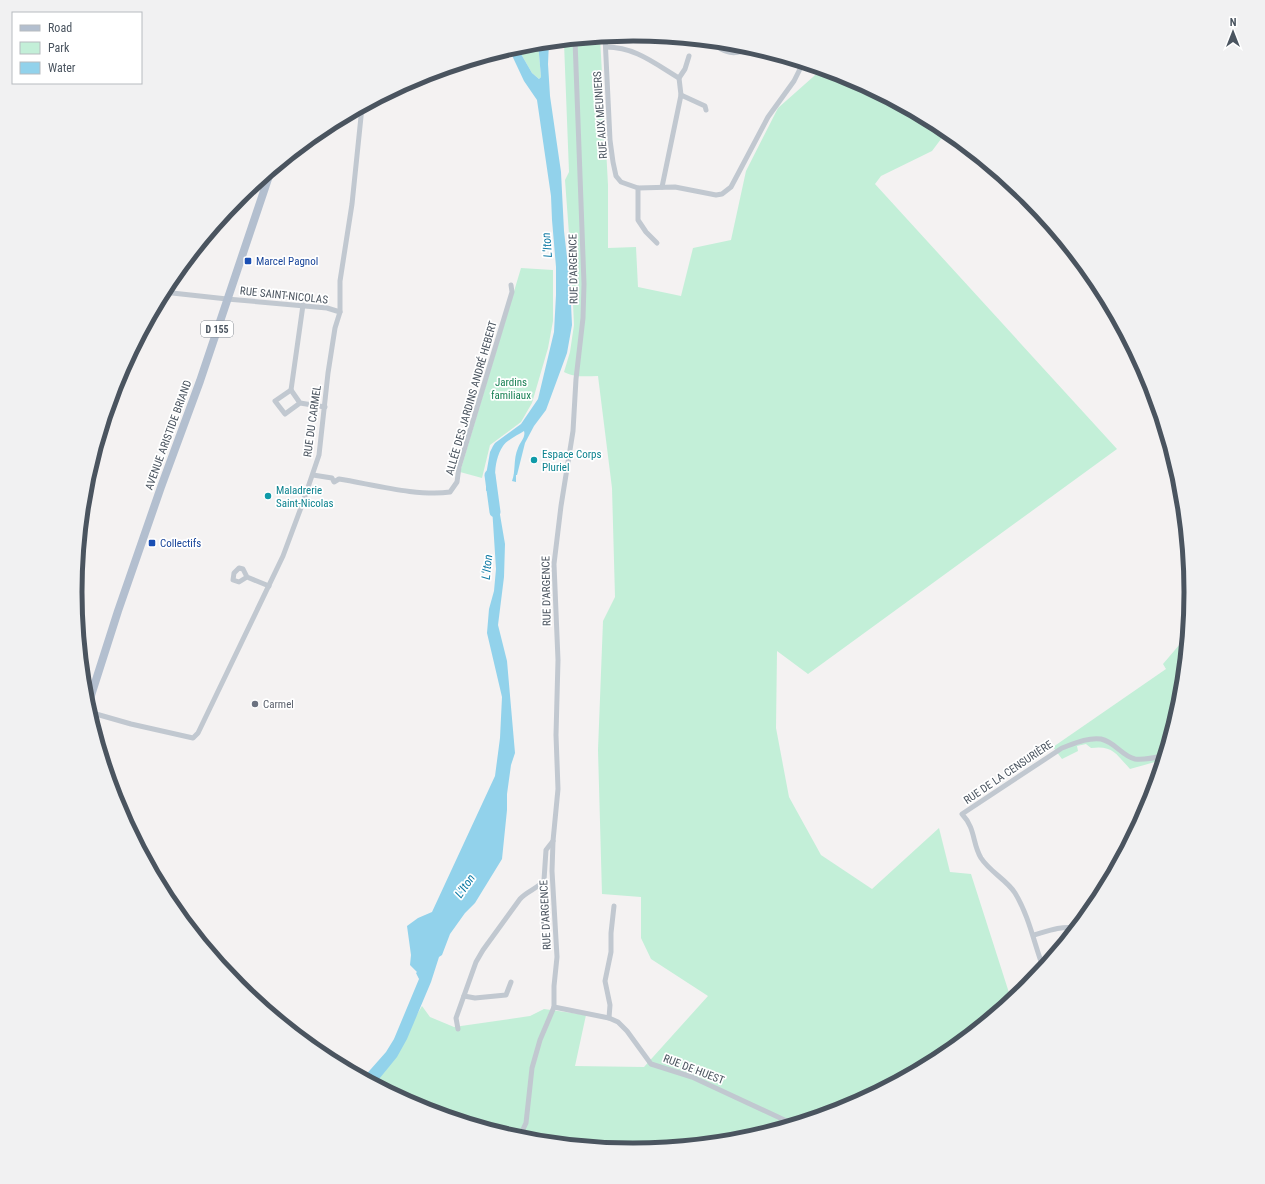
<svg xmlns="http://www.w3.org/2000/svg" width="1265" height="1184" font-family="'Roboto Condensed',sans-serif">
	<style>
		.green { fill: #c3efd8 }
		.water { fill: #92d2eb }
		.lines { fill: none; stroke-linecap: round; stroke-linejoin: round }
		.river { stroke: #92d2eb; stroke-width: 11 }
		.minor { stroke: #c1c8d0; stroke-width: 5 }
		.primary { stroke: #b3bfcf; stroke-width: 8 }
		.transit-dot { fill: #1a4fb4; stroke: #fff; stroke-width: 1.5 }
		.culture-dot { fill: #0f9aa8; stroke: #fff; stroke-width: 1.5 }
		.worship-dot { fill: #6b7280; stroke: #fff; stroke-width: 1.5 }
		.labels { text-anchor: middle; stroke-width: 3.5; stroke-linejoin: round; paint-order: stroke }
		.shield { fill: #fff; stroke: #80878f; stroke-width: 1 }
		.shield-label { font-size: 10px; font-weight: bold; fill: #4a545f }
		.street-label { font-size: 11px; fill: #4a545f; stroke: #fff }
		.transit-label { font-size: 11px; fill: #164399; stroke: #fff; text-anchor: start }
		.park-label { font-size: 11px; fill: #1a8155; stroke: #fff }
		.culture-label { font-size: 11px; fill: #0d838f; stroke: #fff; text-anchor: start }
		.worship-label { font-size: 11px; fill: #5b616d; stroke: #fff; text-anchor: start }
		.water-label { font-size: 12px; font-style: italic; fill: #107aa4; stroke: #fff }
		.rim { fill: none; stroke: #4a545f; stroke-width: 5 }
	</style>
	<rect width="100%" height="100%" fill="#f4f2f2"/>
	<g class="green">
		<path d="M 600,37 L 608,185 L 608,248 L 636,247 L 638,287 L 681,296 L 693,248 L 731,240 L 746,171 L 778,108 L 822,69 L 846,77 L 947,131 L 932,151 L 881,176 L 875,184 L 1117,449 L 808,674 L 777,651 L 776,728 L 789,797 L 821,855 L 872,889 L 939,828 L 950,872 L 971,874 L 1011,999 L 942,1056 L 846,1108 L 741,1139 L 632,1150 L 523,1139 L 419,1107 L 376,1084 L 422,1006 L 430,1017 L 454,1027 L 530,1016 L 544,1009 L 586,1015 L 575,1066 L 644,1067 L 708,996 L 651,959 L 641,938 L 641,897 L 602,894 L 598,750 L 603,621 L 615,597 L 612,488 L 598,376 C 586,376 576,378 564,372 L 570,352 L 574,325 L 571,261 L 565,180 L 569,172 L 564,43 L 566,41 Z"/>
		<path d="M 538,43 L 541,77 L 539,79 L 532,73 L 517,47 Z"/>
		<path d="M 521,268 L 553,270 L 553,321 L 548,348 L 532,403 L 521,422 L 490,445 L 482,478 L 460,472 Z"/>
		<path d="M 1186,637 L 1180,701 L 1162,760 L 1130,769 C 1116,754 1113,745 1091,748 L 1086,744 L 1077,746 L 1078,751 L 1062,759 L 1053,747 L 1166,669 L 1163,664 Z"/>
	</g>
	<g class="water">
		<path d="M 549,42 L 548,64 L 550,96 L 561,172 L 564,231 L 570,283 L 572,325 L 567,353 L 546,410 L 534,426 L 525,443 L 517,475 L 516,475 L 516,482 L 512,481 C 516,471 513,459 518,448 C 520,442 526,437 524,431 C 518,435 507,440 503,446 C 495,458 494,474 496,487 L 486,491 L 486,475 L 490,452 L 493,446 L 495,443 L 521,424 L 538,399 L 554,332 L 556,295 L 556,267 L 552,220 L 551,196 L 537,100 L 524,81 L 509,49 L 517,47 L 532,73 L 539,79 L 541,77 L 538,43 Z"/>
		<path d="M 497,497 L 505,544 L 504,577 L 498,625 L 507,661 L 515,753 L 511,765 L 507,794 L 507,810 L 502,859 L 475,903 L 465,913 L 450,934 L 442,955 L 439,957 L 431,982 L 407,1039 L 397,1057 L 375,1084 L 363,1078 L 386,1052 L 394,1039 L 419,979 L 416,973 L 417,972 L 410,965 L 411,955 L 407,926 L 418,918 L 432,912 L 495,776 L 500,738 L 502,697 L 487,633 L 489,609 L 494,591 L 496,569 L 492,507 L 490,499 Z"/>
	</g>
	<g class="lines">
		<path class="river" d="M 490,475 L 495,512"/>
		<g class="minor">
			<path d="M 605,37 L 610,140 L 613,162 L 616,176 L 621,182 L 638,188 L 638,220 L 646,232 L 657,243"/>
			<path d="M 712,42 C 723,53 736,57 749,47"/>
			<path d="M 606,47 C 635,47 654,63 679,78"/>
			<path d="M 681,95 L 679,78 L 685,69 L 689,56"/>
			<path d="M 662,187 L 681,95 L 705,106 L 706,110"/>
			<path d="M 638,188 L 675,187 L 716,195 L 722,194 L 731,187 L 768,117 L 794,81 L 803,63"/>
			<path d="M 163,292 L 227,299 L 327,308 L 340,312"/>
			<path d="M 291,390 L 303,305"/>
			<path d="M 300,403 L 285,414 L 275,401 L 291,390 L 300,403 L 325,407"/>
			<path d="M 313,475 L 332,478 L 334,482 L 339,479 C 371,484 419,497 450,492 L 457,482 L 459,467 L 512,292 L 511,285"/>
			<path d="M 247,577 L 239,582 L 233,580 L 234,573 L 239,568 L 243,569 L 247,577 L 269,586"/>
			<path d="M 89,712 L 131,724 L 193,738 L 198,733 L 283,556 L 302,505 L 319,455 L 328,373 L 335,328 L 340,312 L 340,281 L 352,204 L 362,107"/>
			<path d="M 1034,935 C 1048,931 1060,926 1075,928"/>
			<path d="M 1043,967 C 1034,943 1029,916 1015,893 C 1007,880 990,872 981,858 C 972,843 976,829 962,814 L 1062,748 C 1073,744 1088,737 1101,739 C 1115,742 1122,756 1135,759 C 1145,760 1154,758 1163,756"/>
			<path d="M 464,996 L 475,998 L 506,995 L 511,982"/>
			<path d="M 554,1007 L 609,1018 L 618,1022 L 627,1031 L 651,1064 L 692,1077 L 793,1124"/>
			<path d="M 609,1018 L 610,1005 L 605,981 L 611,952 L 611,933 L 614,906"/>
			<path d="M 458,1029 L 456,1018 L 476,962 L 483,950 L 520,899 C 527,891 539,888 544,880 L 546,850 L 553,841"/>
			<path d="M 519,1138 L 526,1123 L 532,1068 L 540,1040 L 554,1007 L 554,986 L 557,957 L 552,871 L 553,841 L 558,789 L 556,735 L 558,660 L 554,564 L 561,506 L 573,431 L 576,379 L 583,318 L 584,284 L 575,40"/>
		</g>
		<path class="primary" d="M 87,708 L 118,611 L 161,487 L 200,381 L 271,170"/>
	</g>
	<g class="transit-dot">
		<rect x="244" y="257" width="8" height="8" rx="2"/>
		<rect x="148" y="539" width="8" height="8" rx="2"/>
	</g>
	<g class="culture-dot">
		<circle cx="534" cy="460" r="4"/>
		<circle cx="268" cy="496" r="4"/>
	</g>
	<circle class="worship-dot" cx="255" cy="704" r="4"/>
	<g class="labels">
		<rect class="shield" x="201" y="321" width="32" height="16" rx="3"/>
		<g class="shield-label">
			<text x="217" y="333">D 155</text>
		</g>
		<g class="street-label">
			<text transform="translate(600 115) rotate(-94)" y="4">RUE AUX MEUNIERS</text>
			<text transform="translate(573 269) rotate(-91)" y="4">RUE D'ARGENCE</text>
			<text transform="translate(284 295) rotate(6)" y="4">RUE SAINT-NICOLAS</text>
			<text transform="translate(471 398) rotate(-74)" y="4">ALLÉE DES JARDINS ANDRÉ HEBERT</text>
			<text transform="translate(312 421) rotate(-82)" y="4">RUE DU CARMEL</text>
			<text transform="translate(168 435) rotate(-70)" y="4">AVENUE ARISTIDE BRIAND</text>
			<text transform="translate(546 591) rotate(-91)" y="4">RUE D'ARGENCE</text>
			<text transform="translate(1008 772) rotate(-34)" y="4">RUE DE LA CENSURIÈRE</text>
			<text transform="translate(545 915) rotate(-93)" y="4">RUE D'ARGENCE</text>
			<text transform="translate(694 1069) rotate(21)" y="4">RUE DE HUEST</text>
		</g>
		<g class="transit-label">
			<text x="256" y="265">Marcel Pagnol</text>
			<text x="160" y="547">Collectifs</text>
		</g>
		<g class="park-label">
			<text x="511" y="386">Jardins<tspan x="511" dy="13">familiaux</tspan></text>
		</g>
		<g class="culture-label">
			<text x="542" y="458">Espace Corps<tspan x="542" dy="13">Pluriel</tspan></text>
			<text x="276" y="494">Maladrerie<tspan x="276" dy="13">Saint-Nicolas</tspan></text>
		</g>
		<g class="worship-label">
			<text x="263" y="708">Carmel</text>
		</g>
		<g class="water-label">
			<text transform="translate(547 245) rotate(-95)" y="4">L'Iton</text>
			<text transform="translate(487 567) rotate(-84)" y="4">L'Iton</text>
			<text transform="translate(465 886) rotate(-55)" y="4">L'Iton</text>
		</g>
	</g>
	<path d="M0 0H1265V1184H0ZM82 592a551 551 0 1 1 1102 0a551 551 0 1 1-1102 0Z" fill="#f1f1f2" fill-rule="evenodd"/>
	<path class="rim" d="M82 592a551 551 0 1 1 1102 0a551 551 0 1 1-1102 0Z"/>
	<rect x="12" y="12" width="130" height="72" fill="#ffffff" stroke="#b7bbbf"/>
	<rect x="20" y="25" width="20" height="6" fill="#b3bfcf" stroke="#b7bbbf"/>
	<text x="48" y="32" font-size="12" fill="#4a545f">Road</text>
	<rect x="20" y="42" width="20" height="12" fill="#c3efd8" stroke="#b7bbbf"/>
	<text x="48" y="52" font-size="12" fill="#4a545f">Park</text>
	<rect x="20" y="62" width="20" height="12" fill="#92d2eb" stroke="#b7bbbf"/>
	<text x="48" y="72" font-size="12" fill="#4a545f">Water</text>
	<g transform="translate(1233 32)" stroke="#ffffff" stroke-width="3" paint-order="stroke">
	<path d="M0-3L7 15L0 10L-7 15Z" fill="#4a545f"/>
	<text y="-6" font-size="11" font-weight="bold" text-anchor="middle" fill="#4a545f">N</text>
	</g>
</svg>
